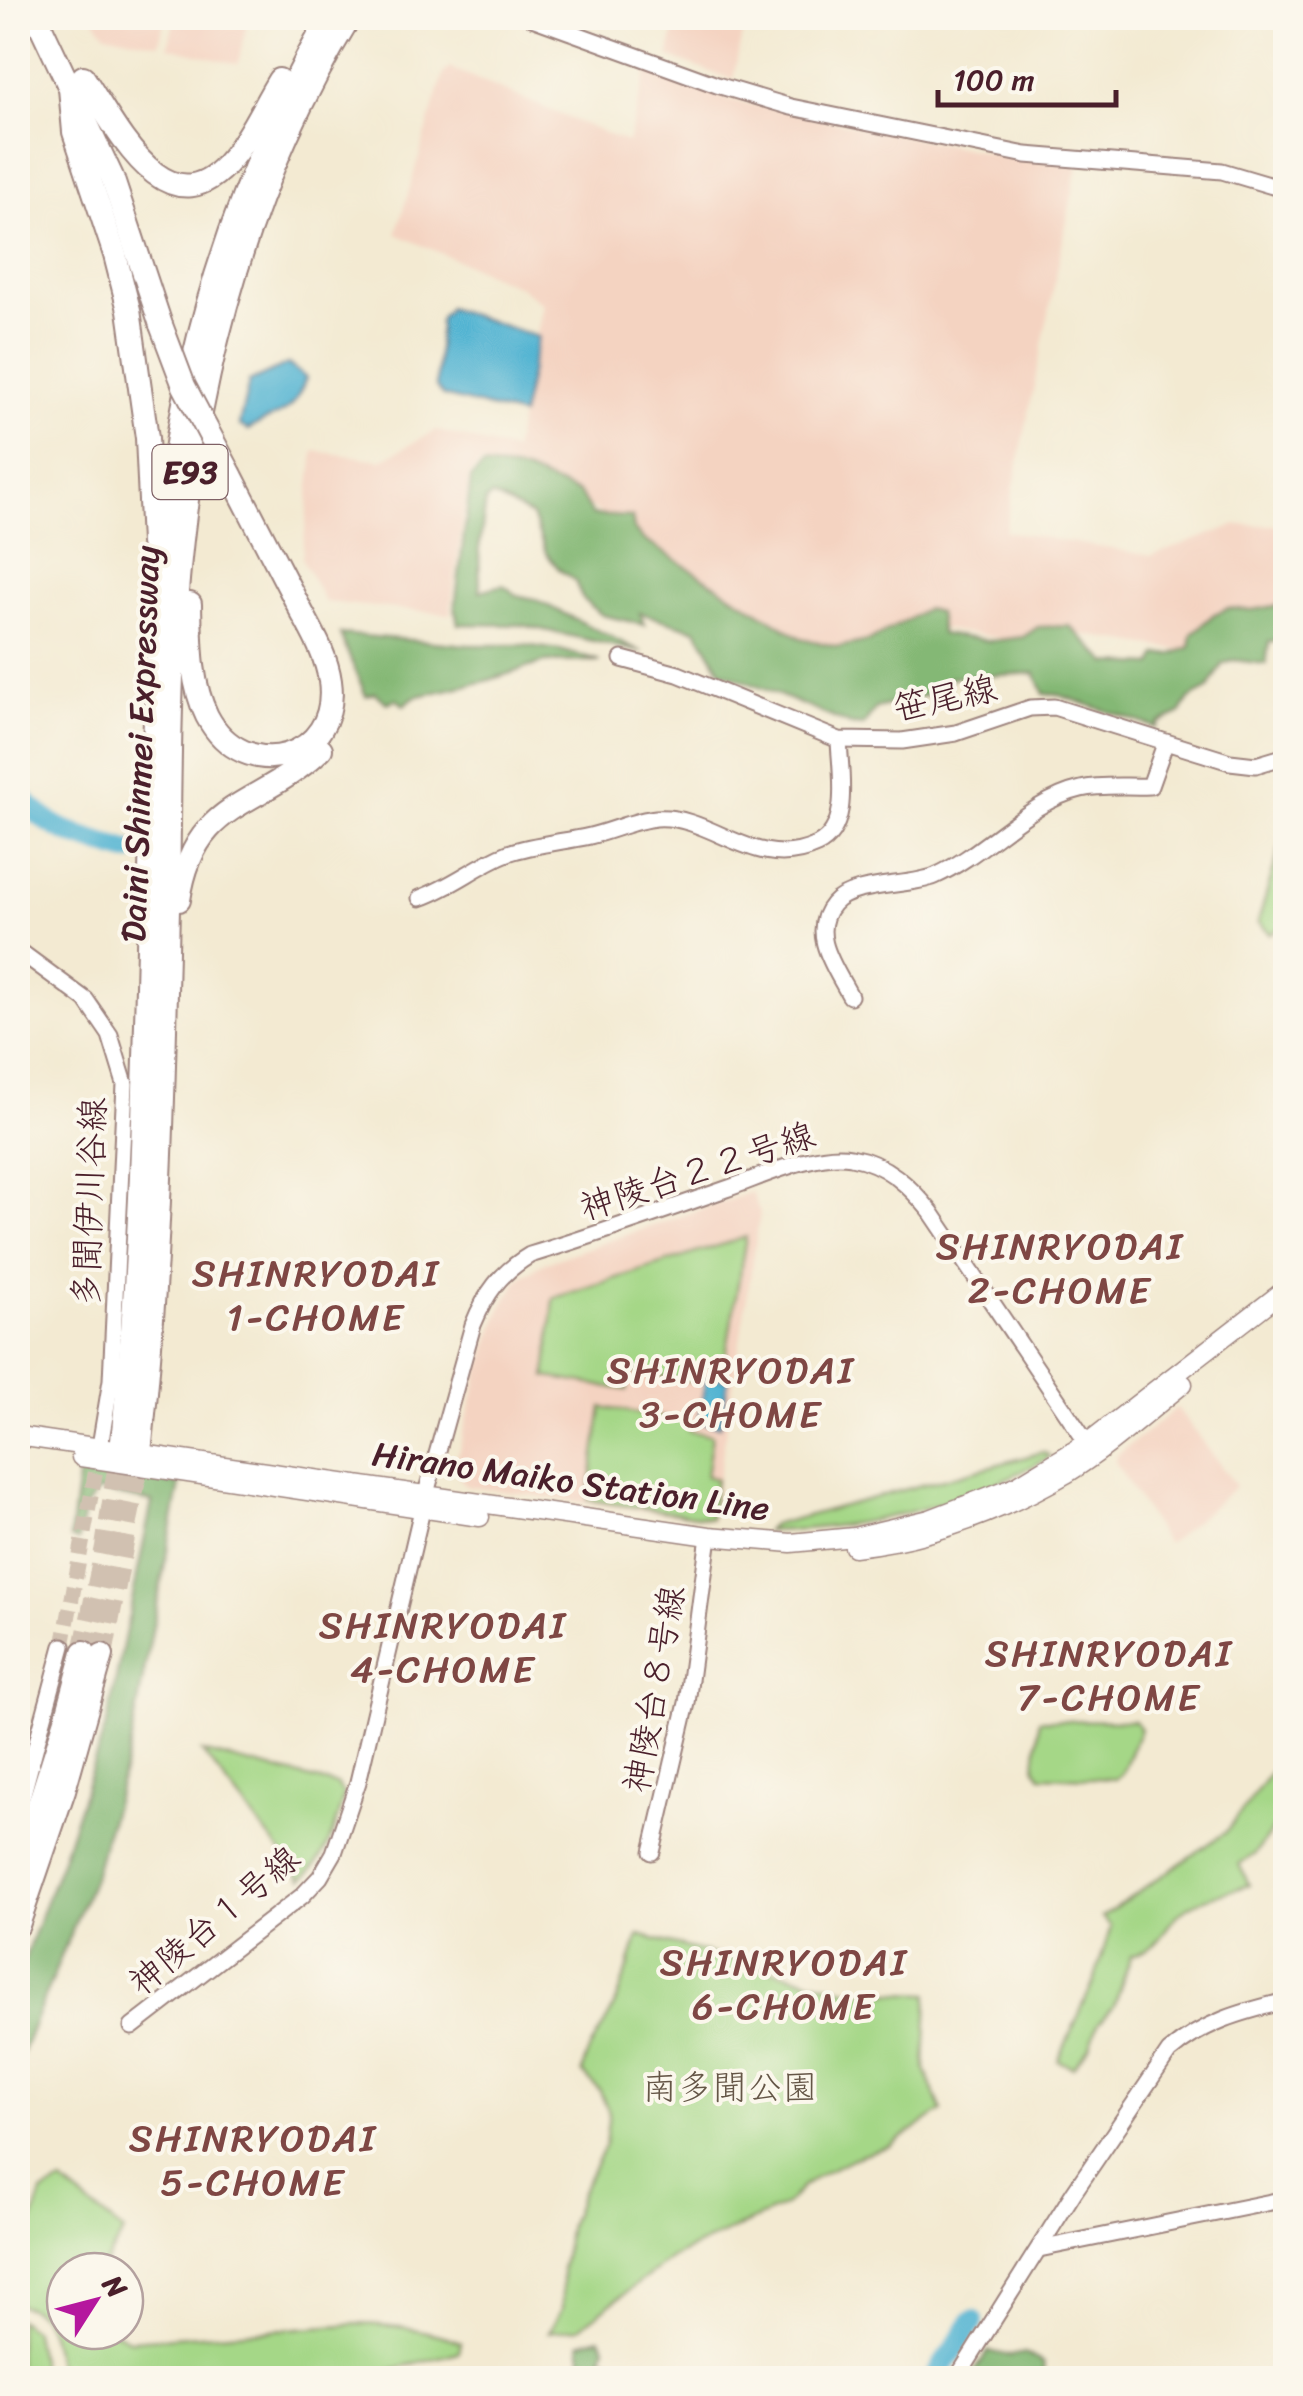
<svg xmlns="http://www.w3.org/2000/svg" width="1303" height="2396" font-family="Sriracha,'Klee One',sans-serif">
	<style>
		.built { fill: #f4d3c1 }
		.green { fill: #a5d787; stroke: #787b59; stroke-width: 2.5 }
		.forest { fill: #84b874; stroke: #676c50; stroke-width: 2.5 }
		.water { fill: #53b4d2; stroke: #4e6a7e; stroke-width: 2.5 }
		.lines { fill: none; stroke-linecap: round; stroke-linejoin: round }
		.river { stroke: #53b4d2; stroke-width: 22 }
		.tertiary-tunnel { stroke: #d1c1b1; stroke-width: 15; stroke-dasharray: 15 8; stroke-linecap: butt }
		.motorway-tunnel { stroke: #d1c1b1; stroke-width: 22; stroke-dasharray: 22 11; stroke-linecap: butt }
		.tertiary-casing { stroke: #9e847e; stroke-width: 19 }
		.secondary-casing { stroke: #9e847e; stroke-width: 21 }
		.motorway-casing { stroke: #9e847e; stroke-width: 26 }
		.tertiary { stroke: #fff; stroke-width: 15 }
		.secondary { stroke: #fff; stroke-width: 18 }
		.motorway { stroke: #fff; stroke-width: 22 }
		.motorway-bridge-casing { stroke: #9e847e; stroke-width: 26; stroke-linecap: butt }
		.motorway-bridge { stroke: #fff; stroke-width: 22 }
		.labels { text-anchor: middle; stroke-width: 8; stroke-linejoin: round; paint-order: stroke }
		.shield { fill: #fbf7ec; stroke: #7f6065; stroke-width: 2.5 }
		.shield-label { font-size: 32px; font-weight: bold; fill: #4a1f2b }
		.street-label { font-size: 35px; fill: #4a1f2b; stroke: #fbf7ec }
		.park-label { font-size: 35px; fill: #655647; stroke: #fbf7ec }
		.neighbourhood-label { font-size: 38px; letter-spacing: 2.5px; fill: #7f4744; stroke: #fbf7ec }
	</style>
	<rect width="100%" height="100%" fill="#fbf7ec"/>
	<filter id="ink" filterUnits="userSpaceOnUse"><feTurbulence type="fractalNoise" baseFrequency=".01" numOctaves="2"/><feDisplacementMap in="SourceGraphic" scale="20" xChannelSelector="R" yChannelSelector="G"/><feConvolveMatrix kernelMatrix="1 2 1 2 8 2 1 2 1" color-interpolation-filters="sRGB"/></filter>
	<filter id="wash" filterUnits="userSpaceOnUse"><feTurbulence type="fractalNoise" baseFrequency=".0048" numOctaves="4" result="noise"/><feDisplacementMap in="SourceGraphic" scale="40" xChannelSelector="R" yChannelSelector="G"/><feGaussianBlur stdDeviation="2.25" result="paint"/><feColorMatrix in="noise" values="0 0 0 0 0 0 0 0 0 0 0 0 0 0 0 0 0 1.4 0 .05"/><feComposite in="paint" operator="in"/></filter>
	<g filter="url(#wash)">
		<rect width="100%" height="100%" fill="#f3ead2"/>
		<g class="built">
			<path d="M 94,18 L 165,18 L 159,44 L 105,33 Z"/>
			<path d="M 175,18 L 248,18 L 238,64 L 168,47 Z"/>
			<path d="M 676,18 L 745,18 L 733,80 L 669,57 Z"/>
			<path d="M 450,68 L 628,143 L 647,70 L 731,100 L 1023,160 L 1078,165 L 1005,531 L 1152,556 L 1236,525 L 1285,525 L 1285,609 L 1191,652 L 1049,629 L 1030,643 L 937,628 L 819,656 L 587,505 L 535,478 L 481,463 L 469,474 L 450,614 L 325,602 L 302,559 L 314,451 L 382,460 L 436,430 L 513,451 L 543,304 L 520,287 L 396,234 L 444,73 Z"/>
			<path d="M 752,1192 L 760,1213 L 712,1520 L 466,1486 L 454,1469 L 480,1369 L 501,1308 L 519,1279 L 541,1264 Z"/>
			<path d="M 1177,1408 L 1236,1486 L 1169,1543 L 1165,1542 L 1115,1462 L 1117,1455 Z"/>
		</g>
		<g class="green">
			<path d="M 1285,831 L 1285,924 L 1271,934 L 1258,922 Z"/>
			<path d="M 746,1237 L 724,1367 L 701,1363 L 697,1382 L 631,1372 L 627,1390 L 546,1377 L 554,1298 Z"/>
			<path d="M 602,1407 L 689,1422 L 688,1431 L 712,1435 L 706,1476 L 716,1479 L 710,1518 L 588,1500 Z"/>
			<path d="M 1044,1452 L 1050,1457 C 962,1505 867,1529 766,1531 L 772,1525 Z"/>
			<path d="M 1039,1720 L 1135,1721 L 1140,1729 L 1122,1773 L 1115,1779 L 1041,1776 L 1035,1768 Z"/>
			<path d="M 202,1752 L 337,1785 L 344,1795 C 335,1825 328,1860 302,1879 Z"/>
			<path d="M 1285,1753 L 1285,1813 L 1255,1854 L 1239,1864 L 1249,1885 C 1228,1892 1201,1897 1183,1911 C 1159,1928 1167,1945 1131,1956 L 1114,2006 L 1098,2024 L 1090,2046 L 1073,2067 L 1058,2061 L 1094,1981 L 1111,1926 L 1102,1917 L 1226,1832 Z"/>
			<path d="M 639,1935 L 856,1992 L 928,1994 L 925,2069 L 942,2111 L 890,2146 L 860,2155 L 821,2174 L 801,2188 L 785,2206 L 673,2257 L 579,2328 L 549,2332 L 562,2309 L 562,2269 L 569,2224 L 581,2192 L 605,2145 L 609,2113 L 600,2091 L 582,2072 C 586,2047 606,2027 616,2002 C 625,1980 631,1957 639,1935 Z"/>
			<path d="M 62,2183 L 124,2232 L 100,2271 L 65,2271 L 65,2331 L 115,2331 L 129,2340 L 357,2324 C 395,2325 426,2329 461,2342 L 459,2352 L 358,2378 L 58,2378 C 53,2349 54,2310 18,2305 L 18,2267 L 42,2193 Z"/>
			<path d="M 18,2319 L 34,2331 L 42,2378 L 18,2378 Z"/>
		</g>
		<g class="forest">
			<path d="M 483,466 L 522,470 L 580,494 L 592,515 L 632,517 L 634,529 L 641,538 L 801,638 L 838,647 L 869,641 L 926,609 L 938,612 L 941,634 L 991,641 L 1023,637 L 1038,627 L 1070,626 L 1108,663 L 1153,665 L 1158,655 L 1173,654 L 1190,647 L 1192,634 L 1214,614 L 1228,608 L 1252,610 L 1285,604 L 1285,641 L 1269,642 L 1266,664 L 1234,660 L 1223,664 L 1208,689 L 1189,699 L 1180,714 L 1159,723 L 1157,728 L 1059,695 L 1044,694 L 1035,673 L 949,678 L 948,696 L 938,692 L 876,708 L 863,726 L 851,725 L 721,671 L 697,630 L 640,613 L 645,625 L 602,615 L 582,598 L 575,581 L 560,570 L 546,553 L 532,516 L 492,496 L 486,500 L 479,550 L 480,591 L 503,585 L 517,595 L 534,599 L 642,652 L 522,625 L 458,624 L 455,608 L 471,478 Z"/>
			<path d="M 340,634 L 468,645 L 524,645 L 560,650 L 600,661 L 545,662 L 486,681 L 414,697 L 404,705 L 396,699 L 387,703 L 375,693 L 366,696 Z"/>
			<path d="M 79,1471 L 180,1484 L 129,1751 L 95,1873 L 18,2063 L 18,1976 L 61,1861 L 107,1723 L 152,1502 L 98,1491 L 85,1508 L 78,1541 L 70,1538 Z"/>
			<path d="M 600,2337 L 605,2346 L 602,2357 L 624,2365 L 634,2378 L 569,2378 L 584,2372 L 580,2343 Z"/>
			<path d="M 989,2351 L 1011,2356 L 1025,2353 L 1043,2363 L 1045,2378 L 969,2378 Z"/>
		</g>
		<g class="water">
			<path d="M 449,308 L 538,337 L 521,416 L 443,396 L 436,387 L 440,318 Z"/>
			<path d="M 288,364 L 306,378 C 290,422 279,409 248,430 L 239,425 L 249,382 Z"/>
			<path d="M 706,1376 L 728,1380 L 720,1426 L 698,1422 Z"/>
		</g>
		<g class="lines">
			<g class="river">
				<path d="M 18,794 C 53,834 79,836 128,851"/>
				<path d="M 935,2378 L 973,2321"/>
			</g>
		</g>
	</g>
	<g filter="url(#ink)">
		<g class="lines">
			<path class="tertiary-tunnel" d="M 63,1646 L 100,1448"/>
			<g class="motorway-tunnel">
				<path d="M 84,1652 L 106,1547 L 122,1444"/>
				<path d="M 102,1655 L 141,1447"/>
			</g>
			<defs>
				<g id="tertiary">
					<path d="M 532,18 L 717,85 L 791,107 L 1026,155 L 1222,171 L 1286,190"/>
					<path d="M 622,659 L 678,674 L 839,740 L 902,741 L 956,733 L 1030,708 L 1054,707 L 1230,762 L 1256,765 L 1286,756"/>
					<path d="M 420,898 C 452,887 477,865 508,853 C 534,844 564,842 590,836 C 612,831 634,820 656,818 C 712,814 755,874 817,845 C 852,828 840,772 839,740"/>
					<path d="M 18,950 L 86,1000 L 110,1035 L 125,1084 L 111,1380 L 101,1440"/>
					<path d="M 850,996 C 836,969 808,933 833,904 C 852,882 909,887 935,876 C 985,854 1028,801 1081,789 C 1102,784 1128,787 1150,786 L 1165,744"/>
					<path d="M 18,1812 L 63,1646"/>
					<path d="M 652,1852 L 687,1703 L 709,1536"/>
					<path d="M 132,2027 L 302,1896 L 320,1877 L 334,1853 L 358,1782 L 425,1497 L 473,1325 C 486,1293 500,1273 530,1255 C 596,1235 661,1212 726,1189 C 759,1178 817,1150 851,1157 C 886,1163 910,1186 931,1212 L 1091,1449"/>
					<path d="M 1039,2249 L 1286,2199"/>
					<path d="M 957,2378 L 1074,2192 L 1169,2052 C 1204,2022 1241,2012 1286,2001"/>
				</g>
				<g id="secondary">
					<path d="M 18,1436 L 709,1536 L 791,1543 L 854,1537 L 930,1519 L 1016,1486 L 1087,1443 L 1286,1289"/>
					<path d="M 81,1457 L 480,1517"/>
					<path d="M 854,1547 C 929,1539 1001,1512 1066,1474 C 1108,1448 1145,1414 1183,1384"/>
				</g>
				<g id="motorway">
					<path d="M 37,18 L 112,177 L 161,325"/>
					<path d="M 83,77 C 114,123 167,237 231,159 C 250,136 263,106 279,80"/>
					<path d="M 70,88 L 74,132 L 115,255 L 129,310 L 147,438 L 152,543"/>
					<path d="M 190,604 C 191,641 190,682 207,716 C 244,787 341,760 330,681 C 326,651 307,624 294,597 C 273,557 252,516 231,475"/>
					<path d="M 179,900 C 194,797 260,809 321,749"/>
					<path d="M 122,1441 C 146,1220 145,997 153,775 C 158,636 161,497 193,361 C 221,239 267,126 329,18"/>
					<path d="M 141,1443 C 160,1266 164,1086 168,908 C 170,780 168,650 184,523 C 205,346 255,171 349,18"/>
					<path d="M 18,1871 L 67,1716 L 84,1652"/>
					<path d="M 18,1925 L 64,1790 L 102,1655"/>
				</g>
			</defs>
			<use href="#tertiary" class="tertiary-casing"/>
			<use href="#secondary" class="secondary-casing"/>
			<use href="#motorway" class="motorway-casing"/>
			<use href="#tertiary" class="tertiary"/>
			<use href="#secondary" class="secondary"/>
			<use href="#motorway" class="motorway"/>
			<defs>
				<path id="motorway-bridge" d="M 161,325 L 184,386 L 231,475"/>
			</defs>
			<use href="#motorway-bridge" class="motorway-bridge-casing"/>
			<use href="#motorway-bridge" class="motorway-bridge"/>
		</g>
	</g>
	<g class="labels">
		<rect class="shield" x="152.5" y="445" width="75" height="54" rx="8"/>
		<g class="shield-label">
			<text x="190" y="483">E93</text>
		</g>
		<g class="street-label">
			<text transform="translate(945 698) rotate(-12)" y="12">笹尾線</text>
			<text transform="translate(140 744) rotate(-88)" y="12">Daini Shinmei Expressway</text>
			<text transform="translate(697 1171) rotate(-18)" y="12">神陵台２２号線</text>
			<text transform="translate(89 1202) rotate(-88)" y="12">多聞伊川谷線</text>
			<text transform="translate(571 1481) rotate(8)" y="12">Hirano Maiko Station Line</text>
			<text transform="translate(654 1689) rotate(-80)" y="12">神陵台８号線</text>
			<text transform="translate(214 1920) rotate(-40)" y="12">神陵台１号線</text>
		</g>
		<g class="park-label">
			<text x="730" y="2099">南多聞公園</text>
		</g>
		<g class="neighbourhood-label">
			<text x="1060" y="1259">SHINRYODAI<tspan x="1060" dy="44">2-CHOME</tspan></text>
			<text x="316" y="1286">SHINRYODAI<tspan x="316" dy="44">1-CHOME</tspan></text>
			<text x="731" y="1383">SHINRYODAI<tspan x="731" dy="44">3-CHOME</tspan></text>
			<text x="443" y="1638">SHINRYODAI<tspan x="443" dy="44">4-CHOME</tspan></text>
			<text x="1109" y="1666">SHINRYODAI<tspan x="1109" dy="44">7-CHOME</tspan></text>
			<text x="784" y="1975">SHINRYODAI<tspan x="784" dy="44">6-CHOME</tspan></text>
			<text x="253" y="2151">SHINRYODAI<tspan x="253" dy="44">5-CHOME</tspan></text>
		</g>
	</g>
	<rect width="1303" height="2396" fill="none" stroke="#fbf7ec" stroke-width="60"/>
	<g transform="translate(95 2301) rotate(54)"><circle r="48" fill="#fbf7ec" stroke="#b4a19f" stroke-width="2.5"/>
	<path d="M0-8L18 38L0 25L-18 38Z" fill="#b5179e"/>
	<text y="-15" font-size="28" font-weight="bold" text-anchor="middle" fill="#4a1f2b">N</text>
	</g>
	<path d="M938 90v15h178v-15" fill="none" stroke="#4a1f2b" stroke-width="5"/>
	<text x="953" y="90" font-size="30" fill="#4a1f2b" stroke="#fbf7ec" stroke-width="8" paint-order="stroke">100 m</text>
</svg>
